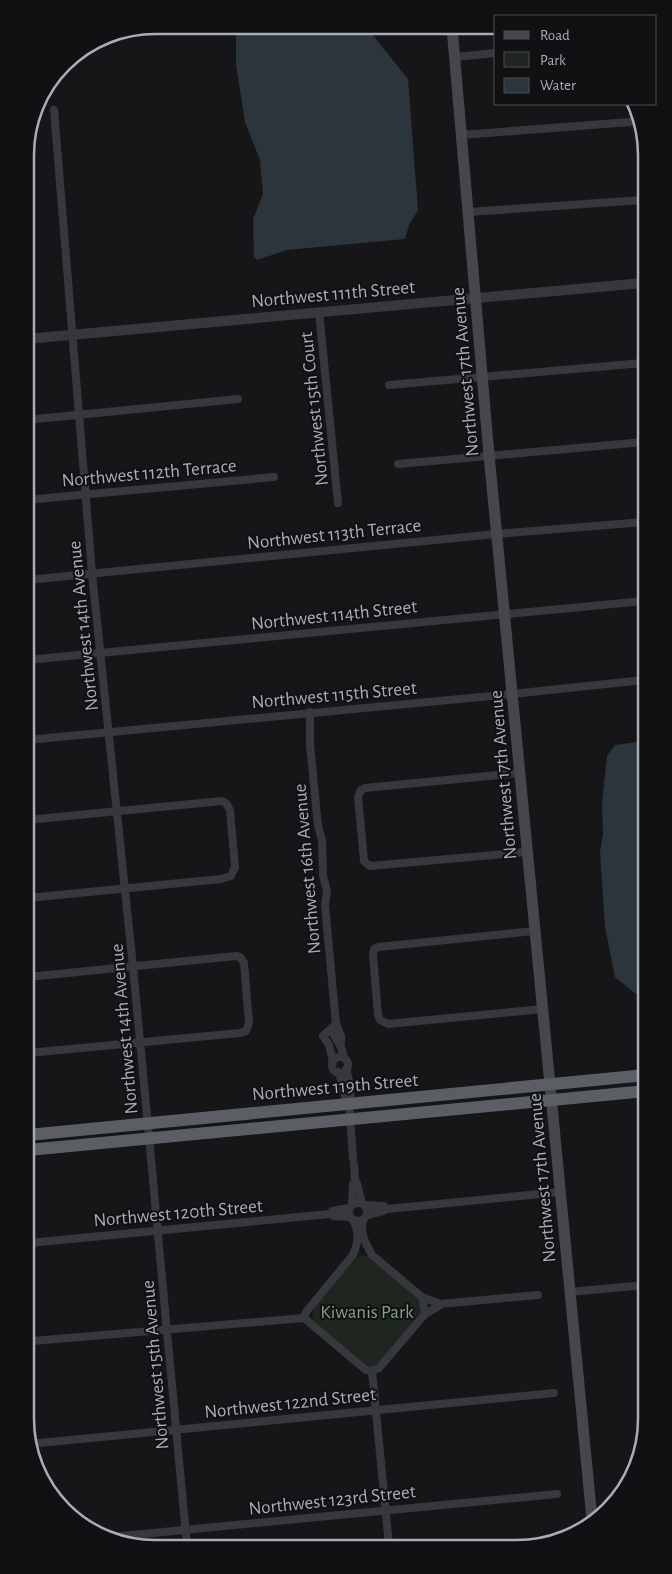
<svg xmlns="http://www.w3.org/2000/svg" width="672" height="1574" font-family="'Alegreya Sans',sans-serif">
	<style>
		.green { fill: #1e261f }
		.water { fill: #2c353c }
		.lines { fill: none; stroke-linecap: round; stroke-linejoin: round }
		.minor { stroke: #37383d; stroke-width: 8 }
		.tertiary { stroke: #37383d; stroke-width: 10 }
		.secondary { stroke: #45474d; stroke-width: 11 }
		.trunk { stroke: #5b5e65; stroke-width: 12 }
		.labels { text-anchor: middle; stroke-width: 4; stroke-linejoin: round; paint-order: stroke }
		.street-label { font-size: 19px; fill: #a8adb8; stroke: #111113 }
		.park-label { font-size: 19px; fill: #7fa381; stroke: #111113 }
		.rim { fill: none; stroke: #a8adb8; stroke-width: 2.5 }
	</style>
	<rect width="100%" height="100%" fill="#161618"/>
	<path class="green" d="M 364,1255 L 370,1258 L 419,1298 L 423,1308 L 420,1314 L 381,1362 L 373,1368 L 368,1366 L 316,1324 L 312,1318 L 314,1307 L 354,1261 L 359,1256 Z"/>
	<g class="water">
		<path d="M 236,26 L 370,26 L 368,29 L 408,79 L 418,210 L 409,225 L 405,239 L 287,250 L 257,260 L 254,257 L 253,219 L 263,194 L 260,160 L 245,122 L 236,65 Z"/>
		<path d="M 645,741 L 645,993 L 636,994 L 615,977 L 605,927 L 600,852 L 603,834 L 602,803 L 607,756 L 615,745 Z"/>
	</g>
	<g class="lines">
		<g class="minor">
			<path d="M 455,57 L 496,53"/>
			<path d="M 54,110 L 92,573 L 133,967 L 153,1179"/>
			<path d="M 461,135 L 643,121"/>
			<path d="M 468,212 L 643,200"/>
			<path d="M 319,312 L 338,503"/>
			<path d="M 389,385 L 643,363"/>
			<path d="M 26,420 L 238,399"/>
			<path d="M 398,464 L 644,442"/>
			<path d="M 26,500 L 274,477"/>
			<path d="M 27,580 L 496,534 L 644,522"/>
			<path d="M 27,660 L 644,601"/>
			<path d="M 310,712 L 310,744 L 318,826 L 322,840 L 323,876 L 327,891 L 325,905 L 336,1024 L 323,1036 L 329,1045 L 333,1062"/>
			<path d="M 27,740 L 512,694 L 644,680"/>
			<path d="M 519,773 L 365,788 L 361,790 L 358,797 L 364,861 L 370,866 L 526,852"/>
			<path d="M 27,820 L 222,801 L 226,803 L 230,810 L 235,867 L 231,876 L 221,879 L 28,898"/>
			<path d="M 534,931 L 378,947 L 374,949 L 373,955 L 378,1015 L 380,1020 L 388,1024 L 543,1009"/>
			<path d="M 28,977 L 236,956 L 240,957 L 244,963 L 249,1023 L 246,1031 L 240,1033 L 28,1053"/>
			<path d="M 336,1024 L 341,1036 L 341,1042"/>
			<path d="M 331,1030 C 338,1043 341,1043 344,1058"/>
			<circle cx="340" cy="1065" r="8"/>
			<path d="M 346,1069 C 350,1081 352,1092 349,1104 L 353,1159"/>
			<path d="M 338,1072 C 344,1083 342,1094 349,1104"/>
			<path d="M 153,1181 L 187,1546"/>
			<path d="M 355,1181 L 357,1183 L 362,1203"/>
			<circle cx="358" cy="1212" r="9"/>
			<path d="M 352,1205 L 353,1184 L 355,1181 L 354,1165"/>
			<path d="M 365,1205 L 384,1206 L 387,1209"/>
			<path d="M 330,1214 L 332,1211 L 349,1208"/>
			<path d="M 367,1215 L 383,1211 L 387,1209 L 560,1192"/>
			<path d="M 29,1243 L 330,1214 L 333,1216 L 350,1217"/>
			<path d="M 569,1292 L 646,1285"/>
			<path d="M 422,1297 L 440,1304 L 538,1295"/>
			<path d="M 425,1314 L 439,1306 L 440,1304"/>
			<path d="M 304,1318 L 366,1370 L 372,1371 L 379,1368 L 425,1314 L 422,1297 L 372,1255 C 365,1241 360,1236 363,1219"/>
			<path d="M 304,1318 L 306,1312 L 353,1255 C 358,1243 360,1232 353,1220"/>
			<path d="M 33,1341 L 304,1318"/>
			<path d="M 372,1371 L 389,1545"/>
			<path d="M 29,1444 L 554,1393"/>
			<path d="M 111,1537 L 557,1494"/>
		</g>
		<path class="tertiary" d="M 26,339 L 643,283"/>
		<path class="secondary" d="M 452,27 L 489,455 L 592,1519"/>
		<g class="trunk">
			<path d="M 28,1135 L 646,1075"/>
			<path d="M 28,1150 L 646,1091"/>
		</g>
	</g>
	<g class="labels">
		<g class="street-label">
			<text transform="translate(333 293) rotate(-5)" y="7">Northwest 111th Street</text>
			<text transform="translate(464 372) rotate(-95)" y="7">Northwest 17th Avenue</text>
			<text transform="translate(313 409) rotate(-96)" y="7">Northwest 15th Court</text>
			<text transform="translate(149 472) rotate(-5)" y="7">Northwest 112th Terrace</text>
			<text transform="translate(334 533) rotate(-6)" y="7">Northwest 113th Terrace</text>
			<text transform="translate(334 614) rotate(-6)" y="7">Northwest 114th Street</text>
			<text transform="translate(82 626) rotate(-96)" y="7">Northwest 14th Avenue</text>
			<text transform="translate(334 694) rotate(-5)" y="7">Northwest 115th Street</text>
			<text transform="translate(502 775) rotate(-95)" y="7">Northwest 17th Avenue</text>
			<text transform="translate(306 869) rotate(-95)" y="7">Northwest 16th Avenue</text>
			<text transform="translate(123 1029) rotate(-95)" y="7">Northwest 14th Avenue</text>
			<text transform="translate(335 1086) rotate(-5)" y="7">Northwest 119th Street</text>
			<text transform="translate(541 1178) rotate(-95)" y="7">Northwest 17th Avenue</text>
			<text transform="translate(178 1212) rotate(-5)" y="7">Northwest 120th Street</text>
			<text transform="translate(154 1365) rotate(-95)" y="7">Northwest 15th Avenue</text>
			<text transform="translate(290 1402) rotate(-6)" y="7">Northwest 122nd Street</text>
			<text transform="translate(332 1499) rotate(-6)" y="7">Northwest 123rd Street</text>
		</g>
		<g class="park-label">
			<text x="367" y="1318">Kiwanis Park</text>
		</g>
	</g>
	<path d="M0 0H672V1574H0ZM155 34H517A121 121 0 0 1 638 155V1419A121 121 0 0 1 517 1540H155A121 121 0 0 1 34 1419V155A121 121 0 0 1 155 34Z" fill="#111113" fill-rule="evenodd"/>
	<path class="rim" d="M155 34H517A121 121 0 0 1 638 155V1419A121 121 0 0 1 517 1540H155A121 121 0 0 1 34 1419V155A121 121 0 0 1 155 34Z"/>
	<rect x="494" y="15" width="162" height="90" fill="#111113" stroke="#4d4f55"/>
	<rect x="504" y="31" width="25" height="8" fill="#45474d" stroke="#4d4f55"/>
	<text x="540" y="40" font-size="15" fill="#a8adb8">Road</text>
	<rect x="504" y="52" width="25" height="15" fill="#1e261f" stroke="#4d4f55"/>
	<text x="540" y="65" font-size="15" fill="#a8adb8">Park</text>
	<rect x="504" y="78" width="25" height="15" fill="#2c353c" stroke="#4d4f55"/>
	<text x="540" y="90" font-size="15" fill="#a8adb8">Water</text>
</svg>
